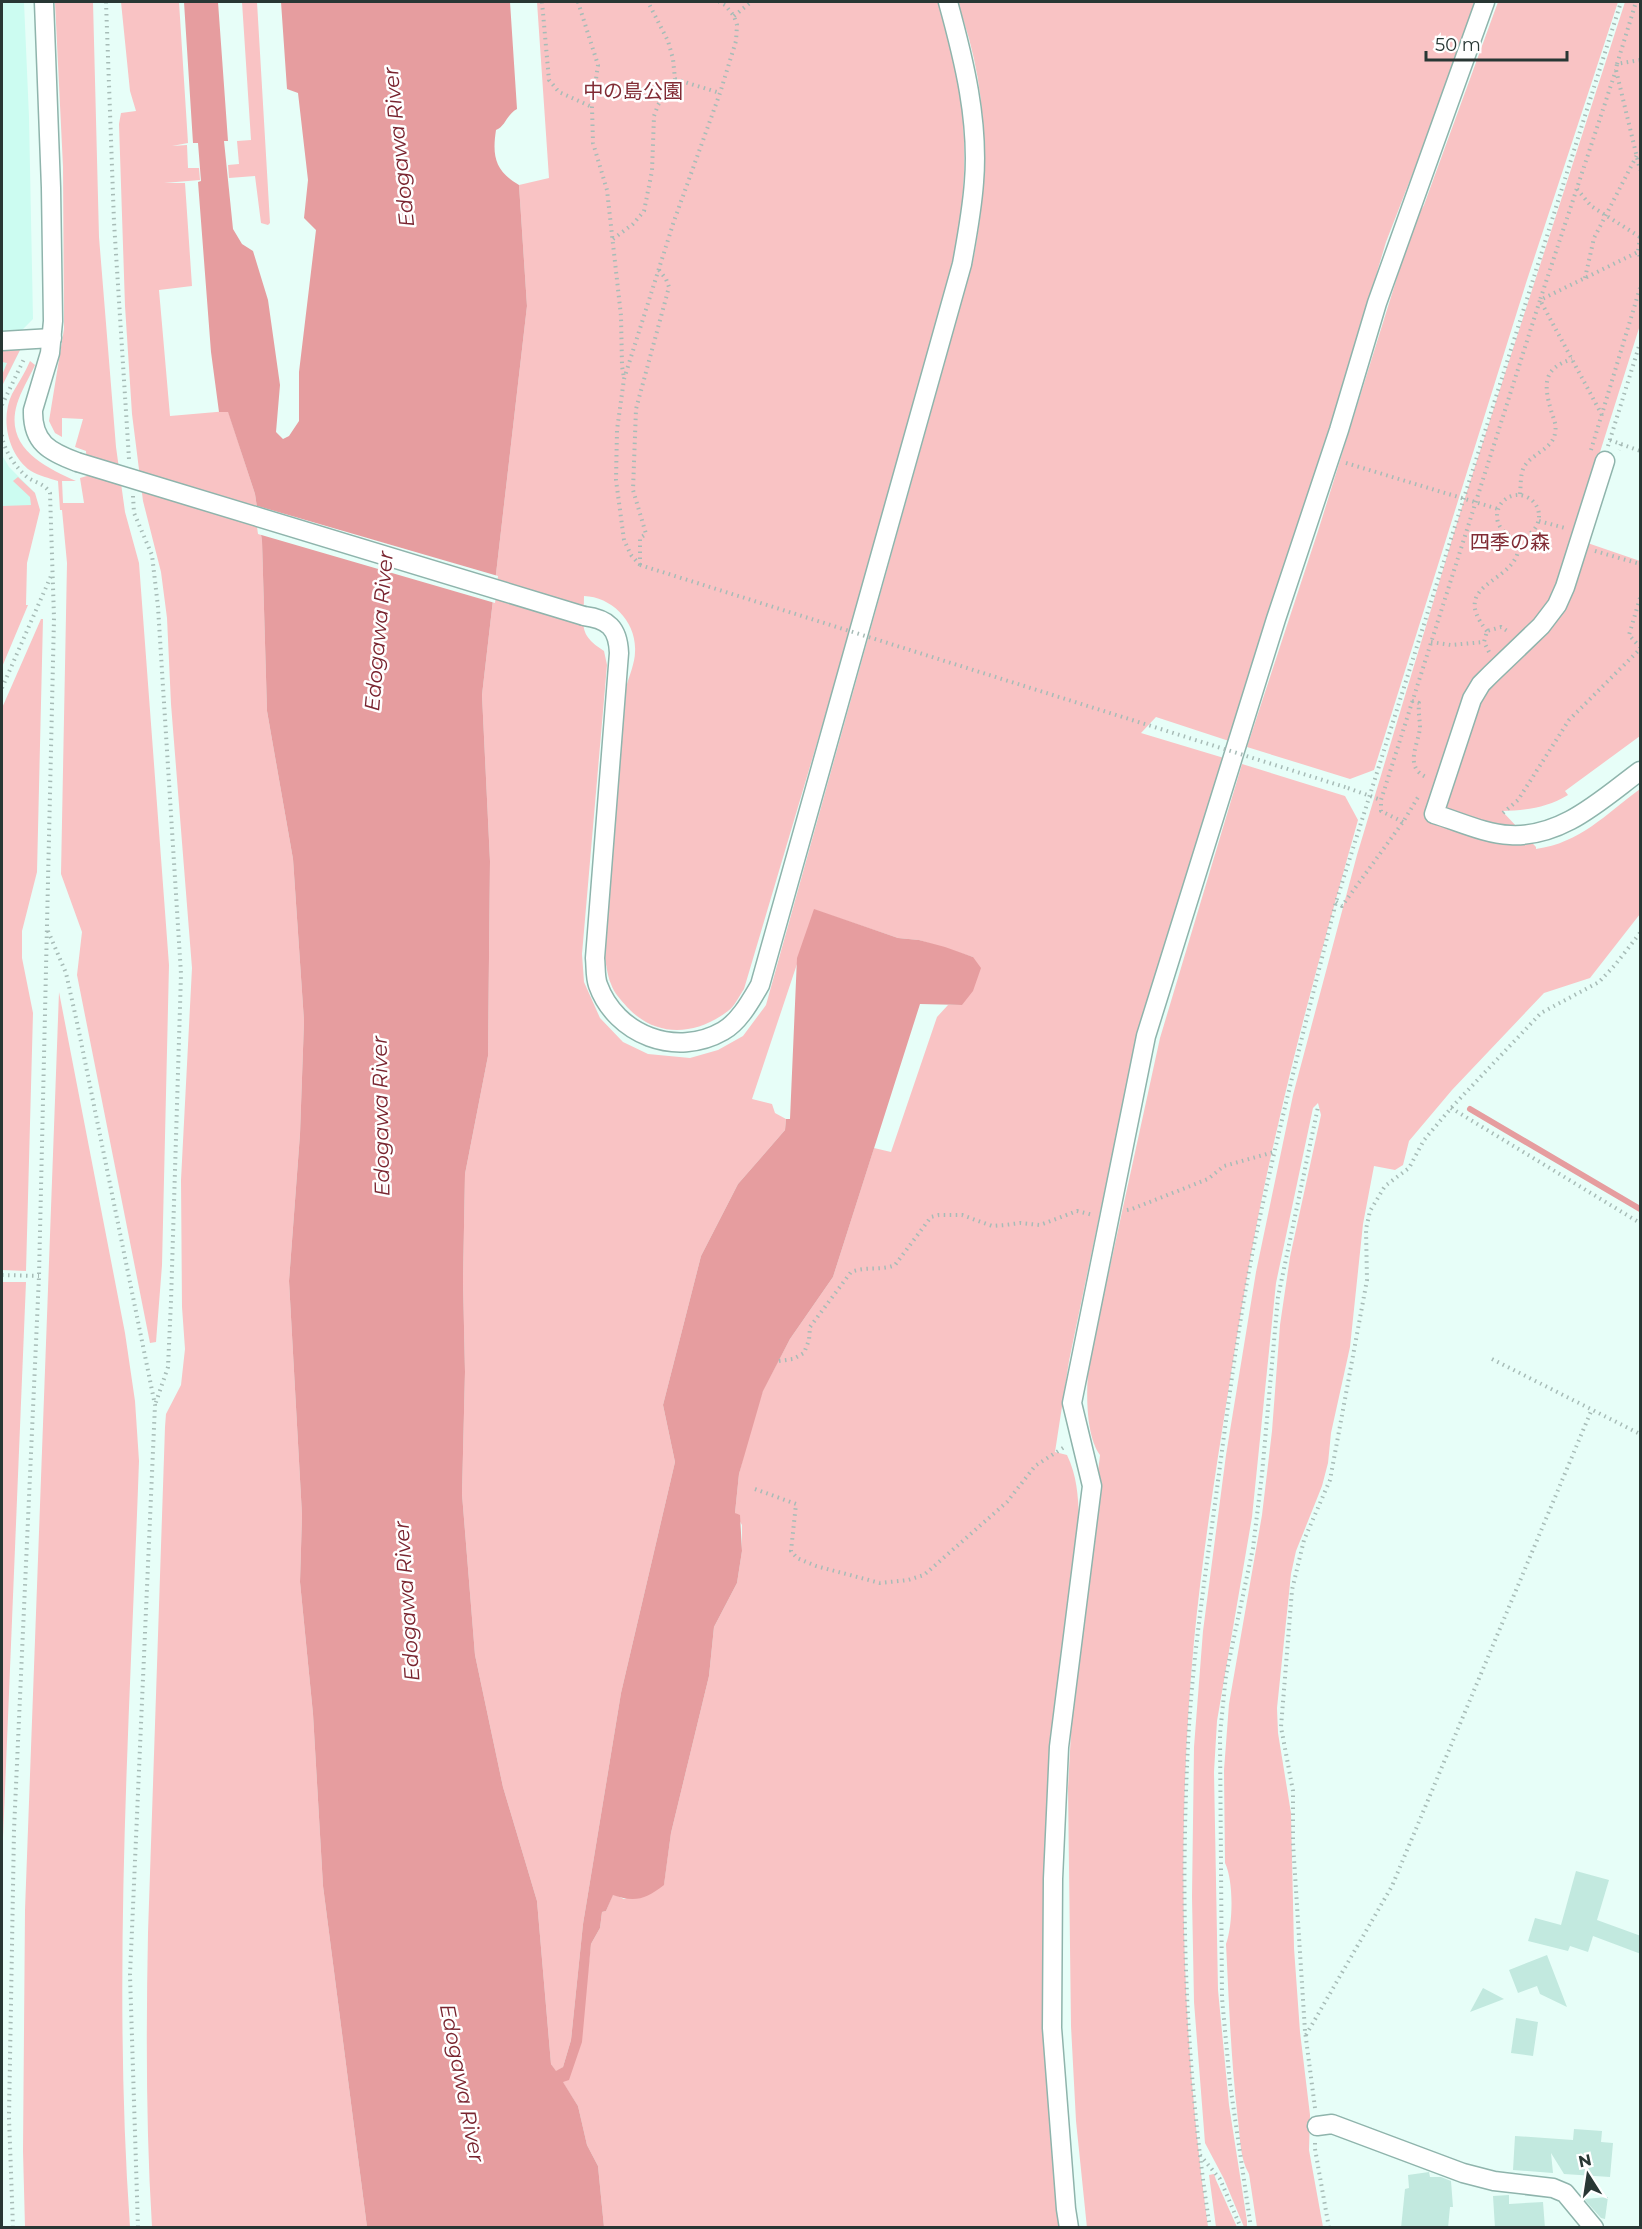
<svg xmlns="http://www.w3.org/2000/svg" width="1642" height="2229" font-family="Montserrat,'Noto Sans JP',sans-serif">
	<style>
		.built { fill: #ccfcf1 }
		.green { fill: #f9c3c4 }
		.water { fill: #e69d9f }
		.pier { fill: #e7fef8 }
		.lines { fill: none; stroke-linecap: round; stroke-linejoin: round }
		.stream { stroke: #e69d9f; stroke-width: 6 }
		.building { fill: #c2e9df }
		.minor-casing { stroke: #8fb4ac; stroke-width: 21 }
		.path { stroke: #a7bcb7; stroke-width: 4; stroke-dasharray: 1.5 4.5; stroke-linecap: butt }
		.minor { stroke: #fff; stroke-width: 18 }
		.minor-bridge-casing { stroke: #8fb4ac; stroke-width: 21; stroke-linecap: butt }
		.path-bridge { stroke: #a7bcb7; stroke-width: 4; stroke-dasharray: 1.5 4.5; stroke-linecap: butt }
		.minor-bridge { stroke: #fff; stroke-width: 18 }
		.labels { text-anchor: middle; stroke-width: 5; stroke-linejoin: round; paint-order: stroke }
		.park-label { font-size: 20px; fill: #812c35; stroke: #fff }
		.water-label { font-size: 21px; font-style: italic; fill: #79242f; stroke: #fff }
	</style>
	<rect width="100%" height="100%" fill="#e7fef8"/>
	<g class="built">
		<path d="M 2,2 L 24,2 L 29,117 L 33,319 L 21,331 L 20,350 L 2,386 Z"/>
		<path d="M 2,455 L 9,467 L 35,493 L 32,505 L 2,516 Z"/>
	</g>
	<g class="green">
		<path d="M 55,2 L 93,2 L 99,237 L 116,447 L 125,512 L 139,563 L 169,965 L 162,1265 L 156,1342 L 150,1343 L 77,975 L 82,932 L 61,874 L 67,563 L 62,510 L 60,510 L 58,481 C 49,478 39,476 31,471 C 8,455 0,419 12,394 C 18,383 25,373 30,361 L 35,365 C 29,378 21,391 17,404 C 4,448 45,467 76,481 L 62,481 L 63,503 L 84,503 L 80,478 L 87,476 L 86,451 L 75,447 L 83,419 L 62,418 L 62,437 L 55,433 L 49,421 L 64,329 L 63,167 Z"/>
		<path d="M 121,2 L 179,2 L 188,143 L 172,146 L 187,145 L 188,168 L 199,168 L 200,180 L 164,183 L 185,183 L 192,286 L 159,290 L 170,416 L 228,411 L 255,494 L 262,541 L 267,711 L 293,859 L 304,1021 L 300,1134 L 289,1281 L 302,1515 L 300,1582 L 313,1714 L 323,1886 L 367,2227 L 152,2227 C 146,2130 146,2031 148,1933 L 165,1427 L 166,1414 L 181,1385 L 185,1349 L 182,1307 L 181,1180 L 192,968 L 171,704 L 167,618 L 161,572 L 143,501 L 132,414 L 125,306 L 119,124 L 121,113 L 136,111 L 130,91 Z"/>
		<path d="M 242,2 L 257,2 L 270,223 L 268,225 L 261,223 L 255,176 L 229,178 L 228,165 L 239,164 L 237,141 L 251,140 Z"/>
		<path d="M 537,2 L 938,2 C 967,85 971,166 955,253 L 846,645 L 744,989 C 739,996 735,1006 728,1011 C 695,1036 656,1038 627,1007 C 621,1000 614,993 611,984 C 607,975 606,962 604,952 L 626,688 C 629,676 635,663 635,652 C 637,622 612,597 584,596 C 584,625 577,634 604,651 L 607,665 L 582,954 L 584,982 L 600,1018 L 623,1042 L 648,1054 L 690,1058 L 718,1050 L 743,1036 L 766,1005 L 973,261 C 990,175 989,85 957,2 L 1479,2 L 1386,242 L 1343,386 L 1266,619 L 1229,741 L 1156,717 L 1141,733 L 1224,758 L 1137,1035 L 1069,1361 L 1055,1452 L 1067,1455 C 1077,1476 1078,1495 1079,1517 L 1052,1724 L 1049,1808 L 1065,2227 L 604,2227 L 598,2166 L 587,2145 L 578,2106 L 562,2081 L 588,1970 L 591,1944 L 600,1928 L 602,1912 L 606,1911 L 613,1894 L 624,1899 L 664,1884 L 671,1833 L 709,1676 L 714,1627 L 737,1583 L 742,1551 L 742,1525 L 735,1513 L 739,1474 L 750,1431 L 763,1390 L 790,1339 L 833,1277 L 874,1148 L 891,1152 L 937,1017 L 948,1005 L 962,1005 L 973,957 L 919,940 L 898,938 L 815,910 L 752,1099 L 772,1104 L 775,1113 L 786,1119 L 785,1130 L 738,1184 L 701,1256 L 663,1405 L 675,1462 L 621,1693 L 583,1924 L 571,2040 L 563,2067 L 556,2072 L 551,2064 L 537,1901 L 503,1787 L 475,1655 L 462,1494 L 465,1372 L 463,1281 L 465,1174 L 488,1056 L 490,861 L 482,695 L 527,306 L 519,185 L 549,178 Z"/>
		<path d="M 1498,2 L 1618,2 L 1526,283 L 1374,770 L 1350,779 L 1247,747 L 1319,528 L 1414,223 L 1424,205 Z"/>
		<path d="M 1625,2 L 1640,2 L 1640,325 L 1573,538 L 1640,561 L 1640,736 L 1565,791 L 1568,795 C 1547,808 1526,810 1502,811 L 1536,847 L 1536,849 C 1580,843 1606,814 1640,789 L 1640,914 L 1590,978 L 1544,993 L 1452,1090 L 1409,1141 L 1403,1165 L 1395,1170 L 1374,1166 L 1363,1224 L 1350,1347 L 1331,1433 L 1328,1463 L 1322,1486 L 1296,1551 L 1291,1574 L 1277,1708 L 1278,1733 L 1291,1813 L 1294,1948 L 1300,2032 L 1310,2115 L 1309,2150 L 1323,2227 L 1257,2227 L 1249,2174 C 1240,2159 1240,2137 1238,2120 C 1231,2061 1229,2003 1226,1944 C 1233,1924 1234,1882 1225,1863 L 1224,1770 L 1229,1704 L 1262,1515 L 1272,1431 L 1280,1325 L 1290,1257 L 1321,1115 L 1318,1103 L 1313,1108 L 1276,1283 L 1252,1517 L 1217,1721 L 1214,1772 L 1218,1990 L 1229,2105 L 1247,2221 L 1247,2227 L 1244,2227 L 1224,2179 L 1205,2143 L 1194,2002 L 1192,1897 L 1194,1747 L 1203,1631 L 1226,1455 L 1256,1272 L 1293,1095 L 1357,855 L 1460,513 Z"/>
		<path d="M 20,350 L 2,386 L 2,375 L 7,363 L 2,362 L 2,351 Z"/>
		<path d="M 18,477 L 35,493 L 40,510 L 27,563 L 26,605 L 28,605 L 2,667 L 2,506 L 31,505 L 30,497 L 13,481 Z"/>
		<path d="M 41,619 L 43,619 L 37,872 L 22,931 L 22,958 L 33,1013 L 26,1271 L 2,1270 L 2,708 Z"/>
		<path d="M 1242,764 L 1345,796 L 1358,820 C 1330,921 1301,1022 1278,1125 C 1257,1213 1242,1303 1228,1393 C 1215,1475 1202,1558 1194,1641 C 1176,1836 1181,2034 1208,2227 L 1087,2228 L 1076,2121 L 1071,2026 L 1068,1788 L 1074,1678 L 1100,1455 C 1085,1435 1086,1388 1089,1363 L 1160,1038 Z"/>
		<path d="M 59,992 L 125,1333 L 135,1401 L 139,1461 C 130,1716 112,1973 130,2227 L 25,2227 L 23,2151 L 25,1910 Z"/>
		<path d="M 2,1282 L 26,1282 L 2,1862 Z"/>
		<path d="M 1214,2174 L 1216,2180 L 1237,2227 L 1216,2227 L 1209,2175 Z"/>
	</g>
	<path class="water" d="M 184,2 L 218,2 L 228,141 L 224,141 L 233,229 L 242,244 L 253,251 L 268,300 L 280,385 L 276,432 L 283,439 L 289,436 L 299,421 L 299,372 L 316,230 L 304,218 L 308,180 L 298,93 L 287,89 L 281,2 L 510,2 L 517,109 C 506,115 506,126 496,130 C 492,156 495,171 519,185 L 527,306 L 482,695 L 490,861 L 488,1056 L 465,1174 L 463,1281 L 465,1372 L 462,1494 L 475,1655 L 503,1787 L 537,1901 L 551,2064 L 556,2071 L 563,2067 L 571,2040 L 583,1924 L 621,1693 L 675,1462 L 663,1405 L 701,1256 L 738,1184 L 785,1130 L 786,1119 L 790,1119 L 797,958 L 814,909 L 898,938 L 919,940 L 945,947 L 973,957 L 981,968 L 973,991 L 962,1005 L 920,1004 L 833,1277 L 790,1339 L 763,1391 L 739,1474 L 735,1513 L 740,1515 L 742,1551 L 737,1583 L 714,1627 L 709,1676 L 671,1833 L 664,1885 C 646,1899 635,1903 613,1895 L 606,1911 L 602,1912 L 600,1928 L 591,1944 L 582,2042 L 569,2080 L 563,2082 L 578,2106 L 587,2145 L 598,2166 L 604,2227 L 367,2227 L 323,1886 L 313,1714 L 300,1582 L 302,1515 L 289,1281 L 300,1134 L 304,1021 L 293,859 L 267,711 L 262,541 L 255,494 L 228,412 L 219,412 L 211,352 L 198,182 L 201,181 L 198,143 L 193,143 Z"/>
	<path class="pier" d="M 254,505 L 498,576 L 495,603 L 258,534 Z"/>
	<g class="lines">
		<path class="stream" d="M 1470,1109 L 1640,1209"/>
	</g>
	<g class="building">
		<path d="M 1576,1871 L 1609,1880 L 1597,1920 L 1641,1936 L 1641,1954 L 1593,1936 L 1588,1952 L 1570,1946 L 1568,1951 L 1528,1941 L 1535,1918 L 1561,1925 Z"/>
		<path d="M 1547,1955 L 1567,2007 L 1540,1994 L 1537,1986 L 1518,1993 L 1509,1970 Z"/>
		<path d="M 1483,1988 L 1504,1999 L 1470,2012 Z"/>
		<path d="M 1516,2018 L 1538,2022 L 1533,2056 L 1511,2053 Z"/>
		<path d="M 1574,2129 L 1602,2131 L 1601,2142 L 1613,2143 L 1610,2177 L 1564,2174 L 1551,2153 L 1553,2173 L 1513,2170 L 1515,2136 L 1573,2140 Z"/>
		<path d="M 1429,2172 L 1430,2177 L 1441,2177 L 1451,2181 L 1453,2207 L 1450,2207 L 1448,2228 L 1401,2228 L 1405,2189 L 1409,2188 L 1408,2175 Z"/>
		<path d="M 1509,2195 L 1509,2204 L 1543,2202 L 1545,2228 L 1495,2228 L 1493,2196 Z"/>
		<path d="M 1608,2197 L 1605,2219 L 1601,2218 L 1584,2199 Z"/>
	</g>
	<g class="lines">
		<defs>
			<g id="minor">
				<path d="M 44,2 L 51,188 L 53,321 L 50,353 L 33,410 C 32,443 50,452 77,462"/>
				<path d="M 2,341 L 52,338"/>
				<path d="M 1605,461 L 1565,587 L 1557,605 L 1541,626 L 1491,674 L 1481,684 L 1472,699 L 1434,814 C 1458,821 1485,834 1510,835 C 1562,838 1602,799 1640,771"/>
				<path d="M 584,616 C 608,619 618,628 619,653 L 595,958 C 596,967 595,977 598,985 C 616,1035 676,1058 723,1031 C 739,1022 750,1002 760,985 L 962,264 C 967,237 972,210 974,182 C 979,121 964,60 948,2"/>
				<path d="M 1317,2126 L 1332,2124 L 1463,2173 L 1494,2181 L 1553,2188 L 1565,2193 L 1594,2228"/>
				<path d="M 1069,2228 L 1066,2209 L 1052,2028 L 1053,1879 L 1059,1747 L 1092,1486 L 1072,1403 L 1146,1036 L 1276,619 L 1339,430 L 1377,303 L 1485,2"/>
			</g>
		</defs>
		<use href="#minor" class="minor-casing"/>
		<g class="path">
			<path d="M 106,2 L 114,222 L 129,459"/>
			<path d="M 542,2 L 549,80 L 559,92 L 592,107"/>
			<path d="M 578,2 L 598,65 L 592,107 L 593,143 L 607,190 L 621,316 L 622,366 L 624,378"/>
			<path d="M 734,16 L 751,2"/>
			<path d="M 1640,60 L 1617,64 L 1616,70 L 1640,170"/>
			<path d="M 1617,64 L 1636,2"/>
			<path d="M 675,79 L 720,93"/>
			<path d="M 1577,189 L 1591,206 L 1640,237"/>
			<path d="M 1640,237 L 1638,252 L 1640,257"/>
			<path d="M 613,239 L 633,224 L 644,211 L 652,171 L 654,116 L 658,105 L 675,79 L 673,59 L 668,41 L 648,2"/>
			<path d="M 1585,278 L 1594,238 L 1637,155"/>
			<path d="M 2,405 L 25,357"/>
			<path d="M 1602,415 L 1540,300 L 1616,70"/>
			<path d="M 2,435 C 3,449 16,468 27,477 C 35,483 44,483 50,493 L 54,618 L 39,1276 L 14,1830 L 9,2117 L 13,2228"/>
			<path d="M 1610,440 L 1621,444 L 1619,450"/>
			<path d="M 1621,444 L 1640,451"/>
			<path d="M 1608,446 L 1640,343"/>
			<path d="M 1591,450 L 1640,288"/>
			<path d="M 1346,463 L 1498,509"/>
			<path d="M 1520,494 C 1521,485 1520,475 1524,467 C 1531,454 1553,449 1555,433 C 1557,424 1553,418 1551,410 C 1543,383 1544,368 1572,359"/>
			<circle cx="1518" cy="516" r="21"/>
			<path d="M 133,496 L 134,513 L 152,555 L 158,607 L 181,974 L 171,1301 L 168,1367 L 155,1405"/>
			<path d="M 1539,521 L 1565,528"/>
			<path d="M 1595,551 L 1640,564"/>
			<path d="M 640,565 L 631,555 L 624,540 L 616,480 L 617,430 L 624,379 L 674,221 L 720,93 L 736,41 L 737,25 L 734,16 L 725,5 L 719,2"/>
			<path d="M 640,565 L 640,538 L 646,534 L 633,490 L 636,409 L 669,287 L 666,279 L 659,270"/>
			<path d="M 1640,598 L 1629,635 L 1640,647"/>
			<path d="M 1487,631 C 1444,578 1528,585 1518,537"/>
			<path d="M 1431,642 L 1451,645 L 1484,642"/>
			<path d="M 1489,652 L 1484,642 L 1487,631 L 1501,627 L 1509,632"/>
			<path d="M 2,688 L 51,576"/>
			<path d="M 1412,701 L 1419,703 C 1418,712 1420,720 1420,728 C 1418,745 1404,767 1426,777"/>
			<path d="M 1348,788 L 1381,800"/>
			<path d="M 1503,813 L 1518,800 L 1569,720 L 1640,649"/>
			<path d="M 1403,822 L 1381,811 L 1381,800 L 1540,300 L 1638,252"/>
			<path d="M 1336,902 L 1342,906 L 1403,822 L 1420,794"/>
			<path d="M 48,931 L 66,973 L 78,1027 L 155,1405 L 130,1975 L 138,2228"/>
			<path d="M 1451,1108 L 1640,1223"/>
			<path d="M 1127,1210 L 1132,1209 L 1208,1179 L 1224,1166 L 1274,1152"/>
			<path d="M 2,1275 L 39,1276"/>
			<path d="M 1492,1359 L 1640,1434"/>
			<path d="M 779,1361 L 793,1359 L 804,1353 L 809,1340 L 810,1327 L 851,1272 C 866,1266 881,1271 895,1265 L 931,1217 L 939,1215 L 962,1215 L 992,1226 L 1005,1225 L 1020,1223 L 1040,1225 L 1077,1211 L 1093,1215"/>
			<path d="M 755,1489 L 796,1504 L 791,1551 L 797,1558 L 816,1566 L 880,1583 L 908,1580 L 924,1575 L 1007,1502 L 1035,1466 L 1066,1446"/>
			<path d="M 1306,2035 L 1392,1886 L 1592,1409"/>
			<path d="M 1315,2108 L 1305,2031 L 1293,1843 L 1293,1791 L 1281,1727 L 1292,1590 L 1304,1540 L 1330,1480 L 1367,1280 L 1366,1229 L 1370,1211 L 1385,1186 L 1409,1168 L 1424,1140 L 1451,1108 L 1541,1013 L 1599,982 L 1615,965 L 1640,933"/>
			<path d="M 1315,2143 L 1315,2149 L 1329,2228"/>
			<path d="M 1200,2155 L 1220,2179 L 1241,2228"/>
			<path d="M 1210,2228 C 1185,2068 1180,1905 1188,1744 C 1192,1661 1205,1578 1216,1496 C 1227,1414 1237,1331 1253,1250 C 1277,1133 1307,1018 1336,902 L 1621,2"/>
			<path d="M 1251,2228 L 1230,2084 L 1222,1998 L 1220,1734 L 1226,1675 L 1253,1548 L 1262,1474 L 1278,1297 L 1318,1107"/>
		</g>
		<use href="#minor" class="minor"/>
		<defs>
			<path id="minor-bridge" d="M 77,462 L 584,616"/>
		</defs>
		<use href="#minor-bridge" class="minor-bridge-casing"/>
		<path class="path-bridge" d="M 640,565 L 1348,788"/>
		<use href="#minor-bridge" class="minor-bridge"/>
	</g>
	<g class="labels">
		<g class="park-label">
			<text x="633" y="98">中の島公園</text>
			<text x="1510" y="549">四季の森</text>
		</g>
		<g class="water-label">
			<text transform="translate(399 147) rotate(-96)" y="7">Edogawa River</text>
			<text transform="translate(379 631) rotate(-85)" y="7">Edogawa River</text>
			<text transform="translate(381 1116) rotate(-91)" y="7">Edogawa River</text>
			<text transform="translate(407 1601) rotate(-94)" y="7">Edogawa River</text>
			<text transform="translate(462 2083) rotate(79)" y="7">Edogawa River</text>
		</g>
	</g>
	<rect width="1642" height="2229" fill="none" stroke="#283734" stroke-width="6"/>
	<g transform="translate(1588 2175) rotate(348)" stroke="#ffffff" stroke-width="4.5" paint-order="stroke">
	<path d="M0-4.5L10 22L0 15L-10 22Z" fill="#283734"/>
	<text y="-9" font-size="16" font-weight="bold" text-anchor="middle" fill="#283734">N</text>
	</g>
	<path d="M1426 51v9h141v-9" fill="none" stroke="#283734" stroke-width="3"/>
	<text x="1435" y="51" font-size="18" fill="#283734" stroke="#ffffff" stroke-width="4.5" paint-order="stroke">50 m</text>
</svg>
